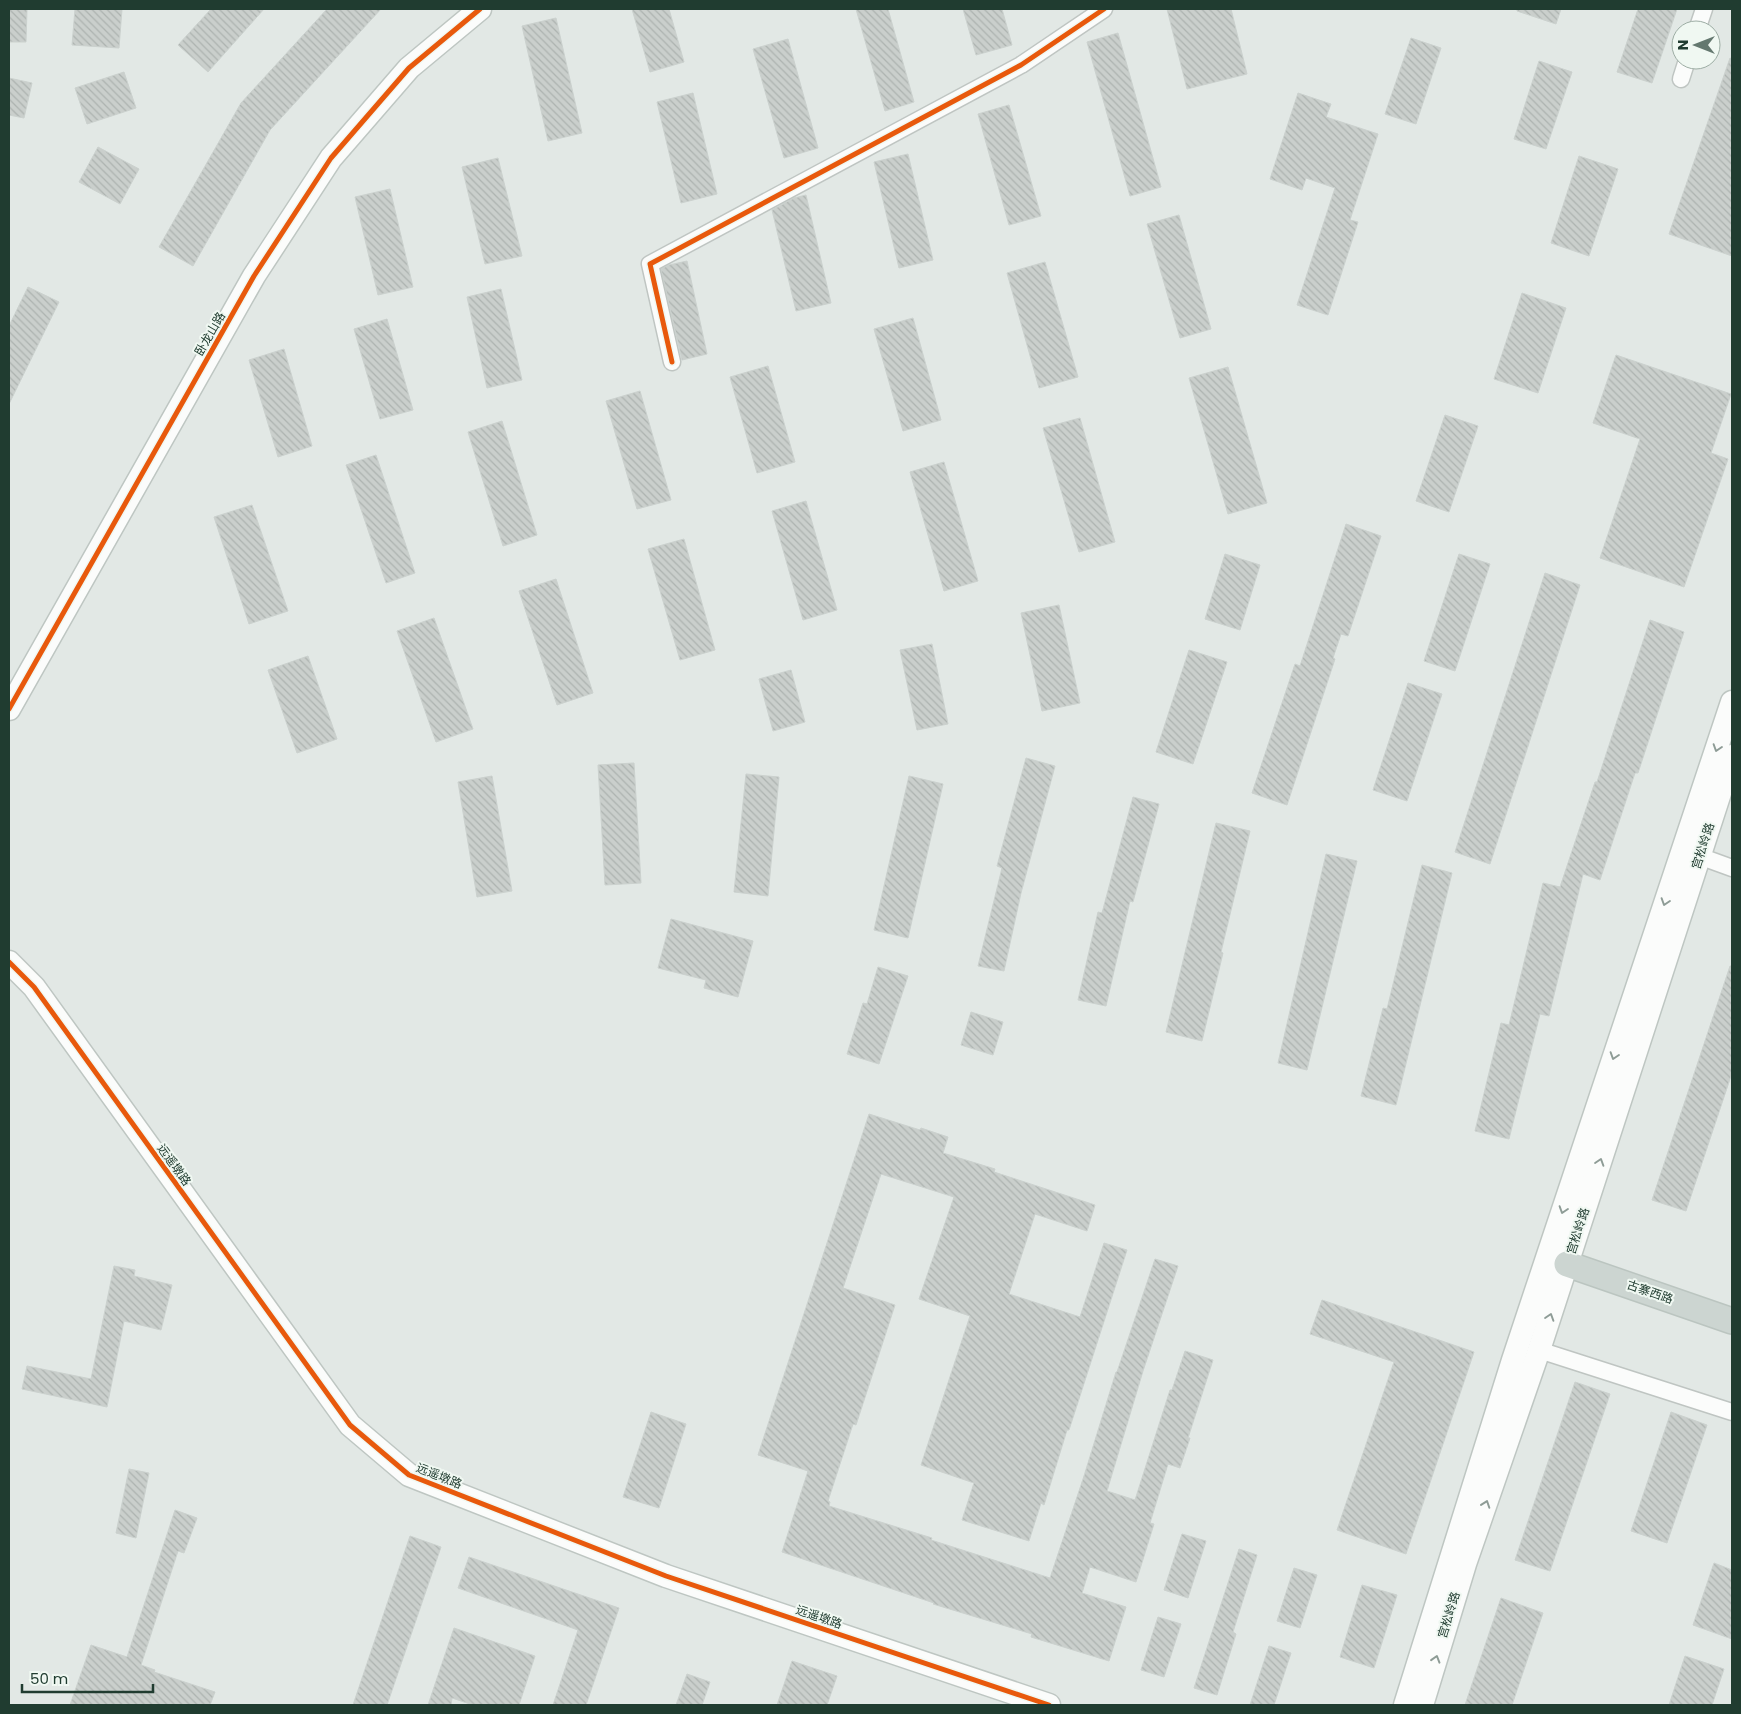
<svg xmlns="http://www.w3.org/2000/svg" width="1741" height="1714" font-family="Poppins,'Noto Sans SC',sans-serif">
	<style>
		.building { fill: url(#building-back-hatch); stroke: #cbd1ce }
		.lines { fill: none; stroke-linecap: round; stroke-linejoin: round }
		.street-casing { stroke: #bfc5c2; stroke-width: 19 }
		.secondary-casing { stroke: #bec6c2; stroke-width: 25 }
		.primary-casing { stroke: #bbc5c0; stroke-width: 28 }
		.street { stroke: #fbfcfb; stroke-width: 16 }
		.secondary { stroke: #fbfcfb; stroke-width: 22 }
		.primary { stroke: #ccd5d1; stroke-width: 25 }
		.cycleway-casing { stroke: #f0f8f2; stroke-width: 8 }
		.cycleway { stroke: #e8590c; stroke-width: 5 }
		.oneway { stroke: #8e9c96 }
		.labels { text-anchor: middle; stroke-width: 4; stroke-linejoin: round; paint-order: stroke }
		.street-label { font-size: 12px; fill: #203c30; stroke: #f0f8f2 }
	</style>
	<defs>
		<pattern id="building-back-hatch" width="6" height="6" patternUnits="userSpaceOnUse" patternTransform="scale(1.25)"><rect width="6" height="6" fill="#cacfcc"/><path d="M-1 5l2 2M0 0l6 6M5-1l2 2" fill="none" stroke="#adb3b0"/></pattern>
	</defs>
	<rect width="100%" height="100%" fill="#e2e8e5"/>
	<g class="building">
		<path d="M 9,9 L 27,9 L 26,42 L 9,42 Z"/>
		<path d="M 75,9 L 122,9 L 119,48 L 72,45 Z"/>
		<path d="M 211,9 L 264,9 L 208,72 L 178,45 Z"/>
		<path d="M 327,9 L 381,9 L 270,130 L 193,266 L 159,247 L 241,103 Z"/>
		<path d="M 632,9 L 669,9 L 684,62 L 650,72 Z"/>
		<path d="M 856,9 L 888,9 L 914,102 L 885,111 Z"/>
		<path d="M 963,9 L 1002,9 L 1012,45 L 976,55 Z"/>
		<path d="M 1167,9 L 1231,9 L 1247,74 L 1187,89 Z"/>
		<path d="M 1517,9 L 1561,9 L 1556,24 L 1517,11 Z"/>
		<path d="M 1638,9 L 1677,9 L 1652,83 L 1617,72 Z"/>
		<path d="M 556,18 L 582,133 L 548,141 L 522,26 Z"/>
		<path d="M 1118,33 L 1161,187 L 1130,196 L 1087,42 Z"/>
		<path d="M 1411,38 L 1441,48 L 1416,124 L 1385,114 Z"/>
		<path d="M 788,39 L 818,148 L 784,158 L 753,49 Z"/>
		<path d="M 1730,58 L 1732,59 L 1732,256 L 1669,234 Z"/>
		<path d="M 1539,61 L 1572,72 L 1546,149 L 1514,139 Z"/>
		<path d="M 124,72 L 136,108 L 87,124 L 75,88 Z"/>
		<path d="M 9,78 L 32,83 L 24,118 L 9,115 Z"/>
		<path d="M 693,93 L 717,194 L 681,203 L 657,102 Z"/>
		<path d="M 1298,93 L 1331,104 L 1326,117 L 1378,134 L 1350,220 L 1358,222 L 1328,315 L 1297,305 L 1335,188 L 1306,178 L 1302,190 L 1270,179 Z"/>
		<path d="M 1009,105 L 1041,216 L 1009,225 L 978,114 Z"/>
		<path d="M 98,147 L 139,169 L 120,204 L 79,182 Z"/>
		<path d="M 908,154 L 933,260 L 899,268 L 874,162 Z"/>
		<path d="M 1579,156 L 1618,169 L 1589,256 L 1551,243 Z"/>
		<path d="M 498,158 L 522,256 L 485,264 L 462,167 Z"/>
		<path d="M 390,189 L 413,287 L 378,295 L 355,197 Z"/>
		<path d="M 806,195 L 831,303 L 796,311 L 772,210 L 794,198 Z"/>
		<path d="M 1179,215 L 1211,329 L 1180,338 L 1147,224 Z"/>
		<path d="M 687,261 L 707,354 L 682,360 L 661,269 L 669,265 Z"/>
		<path d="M 1045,262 L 1078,377 L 1039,388 L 1007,273 Z"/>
		<path d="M 28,287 L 59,302 L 9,404 L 9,326 Z"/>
		<path d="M 501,289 L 522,380 L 487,388 L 467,297 Z"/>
		<path d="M 1522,293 L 1566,308 L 1538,393 L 1494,379 Z"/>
		<path d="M 913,318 L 941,420 L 903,431 L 874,329 Z"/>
		<path d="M 387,319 L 413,410 L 380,419 L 354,329 Z"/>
		<path d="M 284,349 L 312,446 L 278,457 L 249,360 Z"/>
		<path d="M 1616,355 L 1731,394 L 1711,453 L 1728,459 L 1684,587 L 1600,558 L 1640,439 L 1593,423 Z"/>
		<path d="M 768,366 L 795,462 L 757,473 L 730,377 Z"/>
		<path d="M 1228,367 L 1267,503 L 1228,514 L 1189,378 Z"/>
		<path d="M 640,391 L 671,500 L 637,509 L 606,401 Z"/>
		<path d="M 1445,415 L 1478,426 L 1449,512 L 1416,501 Z"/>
		<path d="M 1080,418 L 1115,542 L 1079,552 L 1043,428 Z"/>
		<path d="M 502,421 L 537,535 L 503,546 L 468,432 Z"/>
		<path d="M 376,455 L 415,573 L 386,583 L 346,465 Z"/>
		<path d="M 944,462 L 978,581 L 944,591 L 910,472 Z"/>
		<path d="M 806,501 L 837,610 L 803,620 L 772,511 Z"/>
		<path d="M 252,505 L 288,611 L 249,624 L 214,517 Z"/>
		<path d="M 1346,524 L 1381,536 L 1348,636 L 1341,634 L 1333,658 L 1335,659 L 1287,805 L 1252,793 L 1295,664 L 1300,666 Z"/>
		<path d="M 684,539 L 715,650 L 680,660 L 648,549 Z"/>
		<path d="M 1225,554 L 1260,565 L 1240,630 L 1205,619 Z"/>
		<path d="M 1459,554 L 1490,564 L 1455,671 L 1424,661 Z"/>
		<path d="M 1545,573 L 1580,585 L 1490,864 L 1455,852 Z"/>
		<path d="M 556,579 L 593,693 L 557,705 L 519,591 Z"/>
		<path d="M 1059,605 L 1080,703 L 1042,711 L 1021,613 Z"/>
		<path d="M 434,618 L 473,729 L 436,742 L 397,631 Z"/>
		<path d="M 1650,620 L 1684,632 L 1638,773 L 1635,773 L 1600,880 L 1583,874 L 1549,1016 L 1540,1014 L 1509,1139 L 1475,1131 L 1501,1023 L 1509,1025 L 1543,883 L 1560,887 L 1595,782 L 1597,782 Z"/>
		<path d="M 932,644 L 948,724 L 917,730 L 900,650 Z"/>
		<path d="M 1189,650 L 1227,662 L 1193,764 L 1156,752 Z"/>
		<path d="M 308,656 L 337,739 L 297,753 L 268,670 Z"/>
		<path d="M 791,670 L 805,722 L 773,731 L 759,679 Z"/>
		<path d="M 1408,683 L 1442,694 L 1407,801 L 1373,790 Z"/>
		<path d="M 1026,758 L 1055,766 L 1021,893 L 1004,971 L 978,966 L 1002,868 L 997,866 Z"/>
		<path d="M 634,763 L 641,883 L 605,885 L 598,765 Z"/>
		<path d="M 746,774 L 779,777 L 768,896 L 734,892 Z"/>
		<path d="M 492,776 L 512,891 L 477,897 L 458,782 Z"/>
		<path d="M 909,776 L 943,784 L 908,938 L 874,930 Z"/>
		<path d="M 1133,797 L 1159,804 L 1133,902 L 1130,901 L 1106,1006 L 1078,1000 L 1098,912 L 1102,913 Z"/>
		<path d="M 1216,823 L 1250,831 L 1221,952 L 1223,953 L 1202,1041 L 1166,1032 Z"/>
		<path d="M 1326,854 L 1357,861 L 1307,1070 L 1278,1063 Z"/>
		<path d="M 1422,865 L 1452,873 L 1396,1105 L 1361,1096 L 1383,1008 L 1387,1009 Z"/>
		<path d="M 671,919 L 753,941 L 738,997 L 704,988 L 706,980 L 658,968 Z"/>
		<path d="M 1730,966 L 1732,966 L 1732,1073 L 1686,1211 L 1652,1200 Z"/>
		<path d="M 878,967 L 908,976 L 879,1064 L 847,1054 L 863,1003 L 867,1004 Z"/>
		<path d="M 971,1012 L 1003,1022 L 993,1055 L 961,1045 Z"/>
		<path d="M 869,1114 L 920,1130 L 921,1128 L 948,1137 L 943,1153 L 995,1169 L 994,1172 L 1095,1205 L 1087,1231 L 1035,1214 L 1009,1294 L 1080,1317 L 1104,1243 L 1127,1250 L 1069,1430 L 1067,1430 L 1044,1505 L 1041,1503 L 1029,1541 L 962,1520 L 974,1483 L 921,1465 L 970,1316 L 919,1299 L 954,1197 L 881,1174 L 843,1288 L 895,1305 L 856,1425 L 853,1424 L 828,1501 L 830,1502 L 829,1506 L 932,1538 L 931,1540 L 1050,1578 L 1084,1476 L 1116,1372 L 1117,1372 L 1155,1259 L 1178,1266 L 1143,1371 L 1107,1491 L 1135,1500 L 1170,1390 L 1172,1390 L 1185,1351 L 1213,1360 L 1188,1438 L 1190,1438 L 1180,1468 L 1168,1464 L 1150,1523 L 1154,1524 L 1136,1582 L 1090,1567 L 1082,1593 L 1126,1607 L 1109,1661 L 1031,1637 L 1032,1634 L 933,1604 L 934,1603 L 782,1552 L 808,1471 L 758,1455 Z"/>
		<path d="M 114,1266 L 135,1270 L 134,1276 L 172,1285 L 161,1330 L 124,1321 L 107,1407 L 22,1389 L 27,1366 L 91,1379 Z"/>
		<path d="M 1322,1300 L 1474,1352 L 1406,1554 L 1337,1530 L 1394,1362 L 1310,1334 Z"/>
		<path d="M 1575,1382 L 1610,1394 L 1550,1571 L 1515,1560 Z"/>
		<path d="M 651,1412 L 686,1424 L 659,1508 L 623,1497 Z"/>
		<path d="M 1671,1412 L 1707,1425 L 1667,1543 L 1631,1531 Z"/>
		<path d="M 129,1469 L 149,1473 L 136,1538 L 116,1533 Z"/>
		<path d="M 175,1510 L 197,1518 L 184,1553 L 178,1551 L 141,1665 L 155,1670 L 154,1672 L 215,1692 L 210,1705 L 70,1705 L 91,1645 L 127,1657 Z"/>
		<path d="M 1182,1534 L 1206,1541 L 1188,1598 L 1164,1590 Z"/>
		<path d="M 410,1536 L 441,1547 L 387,1705 L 353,1705 Z"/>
		<path d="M 1239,1549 L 1257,1555 L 1233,1632 L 1236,1634 L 1217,1695 L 1194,1688 Z"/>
		<path d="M 469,1557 L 619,1608 L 586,1705 L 553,1705 L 578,1630 L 458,1588 Z"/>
		<path d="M 1714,1563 L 1732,1570 L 1732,1639 L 1693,1625 Z"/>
		<path d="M 1294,1568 L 1317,1575 L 1300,1628 L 1277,1621 Z"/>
		<path d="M 1362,1585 L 1397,1595 L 1374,1668 L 1340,1657 Z"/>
		<path d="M 1501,1598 L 1543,1613 L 1512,1705 L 1465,1705 Z"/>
		<path d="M 1158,1617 L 1181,1624 L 1164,1677 L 1141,1670 Z"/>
		<path d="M 454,1628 L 535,1656 L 519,1705 L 473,1705 L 452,1698 L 451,1705 L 428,1705 Z"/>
		<path d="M 1269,1646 L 1291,1653 L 1274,1705 L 1250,1705 Z"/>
		<path d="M 1685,1656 L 1724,1669 L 1712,1705 L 1669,1705 Z"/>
		<path d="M 792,1661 L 837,1676 L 827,1705 L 777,1705 Z"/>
		<path d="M 687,1674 L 710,1682 L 702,1705 L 676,1705 Z"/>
	</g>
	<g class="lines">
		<defs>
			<g id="street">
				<path d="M 1697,30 L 1704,9"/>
				<path d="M 1681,79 L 1687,60"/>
				<path d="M 672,362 L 650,264 L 1021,65 L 1104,9"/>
				<path d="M 1699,856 L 1732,868"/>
				<path d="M 1539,1350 L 1732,1412"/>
			</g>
			<g id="secondary">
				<path d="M 9,709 L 254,276 L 331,158 L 409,68 L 480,9"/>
				<path d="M 9,962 L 34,987 L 350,1425 L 409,1475 L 666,1576 L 1049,1705"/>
				<path d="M 1405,1705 L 1513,1360 L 1732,702"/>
				<path d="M 1422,1705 L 1465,1564 L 1539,1350 L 1732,756"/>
			</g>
			<path id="primary" d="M 1567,1264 L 1732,1321"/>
		</defs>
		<use href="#street" class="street-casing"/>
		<use href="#secondary" class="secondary-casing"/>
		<use href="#primary" class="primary-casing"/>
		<use href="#street" class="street"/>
		<use href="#secondary" class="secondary"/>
		<use href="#primary" class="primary"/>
		<defs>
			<g id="cycleway">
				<path d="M 672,362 L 650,264 L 1021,65 L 1104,9"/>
				<path d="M 9,709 L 254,276 L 331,158 L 409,68 L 480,9"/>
				<path d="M 9,962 L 34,987 L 350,1425 L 409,1475 L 666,1576 L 1049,1705"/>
			</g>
		</defs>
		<use href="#cycleway" class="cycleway-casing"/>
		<use href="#cycleway" class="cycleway"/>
	</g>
	<defs><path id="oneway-chevron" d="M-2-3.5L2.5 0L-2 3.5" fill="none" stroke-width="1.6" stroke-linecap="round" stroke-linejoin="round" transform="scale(1.25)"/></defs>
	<g class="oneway">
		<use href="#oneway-chevron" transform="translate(1717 748) rotate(108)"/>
		<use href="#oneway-chevron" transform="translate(1665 902) rotate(108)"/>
		<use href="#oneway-chevron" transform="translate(1614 1056) rotate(108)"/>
		<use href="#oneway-chevron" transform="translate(1600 1162) rotate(-72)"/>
		<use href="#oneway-chevron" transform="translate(1563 1210) rotate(108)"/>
		<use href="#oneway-chevron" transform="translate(1550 1317) rotate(-72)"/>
		<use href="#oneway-chevron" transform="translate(1486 1504) rotate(-71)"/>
		<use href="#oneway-chevron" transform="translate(1436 1659) rotate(-73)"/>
	</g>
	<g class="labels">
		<g class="street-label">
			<text transform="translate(210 334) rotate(-60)" y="4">卧龙山路</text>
			<text transform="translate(1703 846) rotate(-72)" y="4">宫松岭路</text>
			<text transform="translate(174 1165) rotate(54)" y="4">远遥墩路</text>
			<text transform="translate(1578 1231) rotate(-72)" y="4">宫松岭路</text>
			<text transform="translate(1650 1292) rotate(19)" y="4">古寨西路</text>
			<text transform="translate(439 1476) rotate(22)" y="4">远遥墩路</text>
			<text transform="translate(1449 1615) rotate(-73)" y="4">宫松岭路</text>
			<text transform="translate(819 1617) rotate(19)" y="4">远遥墩路</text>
		</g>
	</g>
	<rect width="1741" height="1714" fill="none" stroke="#203c30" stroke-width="20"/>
	<g transform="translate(1696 45) rotate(270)"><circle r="24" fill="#f0f8f2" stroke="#9dada4"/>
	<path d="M0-4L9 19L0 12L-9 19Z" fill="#64786f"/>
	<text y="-8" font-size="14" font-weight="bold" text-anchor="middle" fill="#203c30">N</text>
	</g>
	<path d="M22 1684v8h131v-8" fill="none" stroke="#203c30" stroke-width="2.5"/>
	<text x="30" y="1684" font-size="15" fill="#203c30" stroke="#f0f8f2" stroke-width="4" paint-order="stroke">50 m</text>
</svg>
